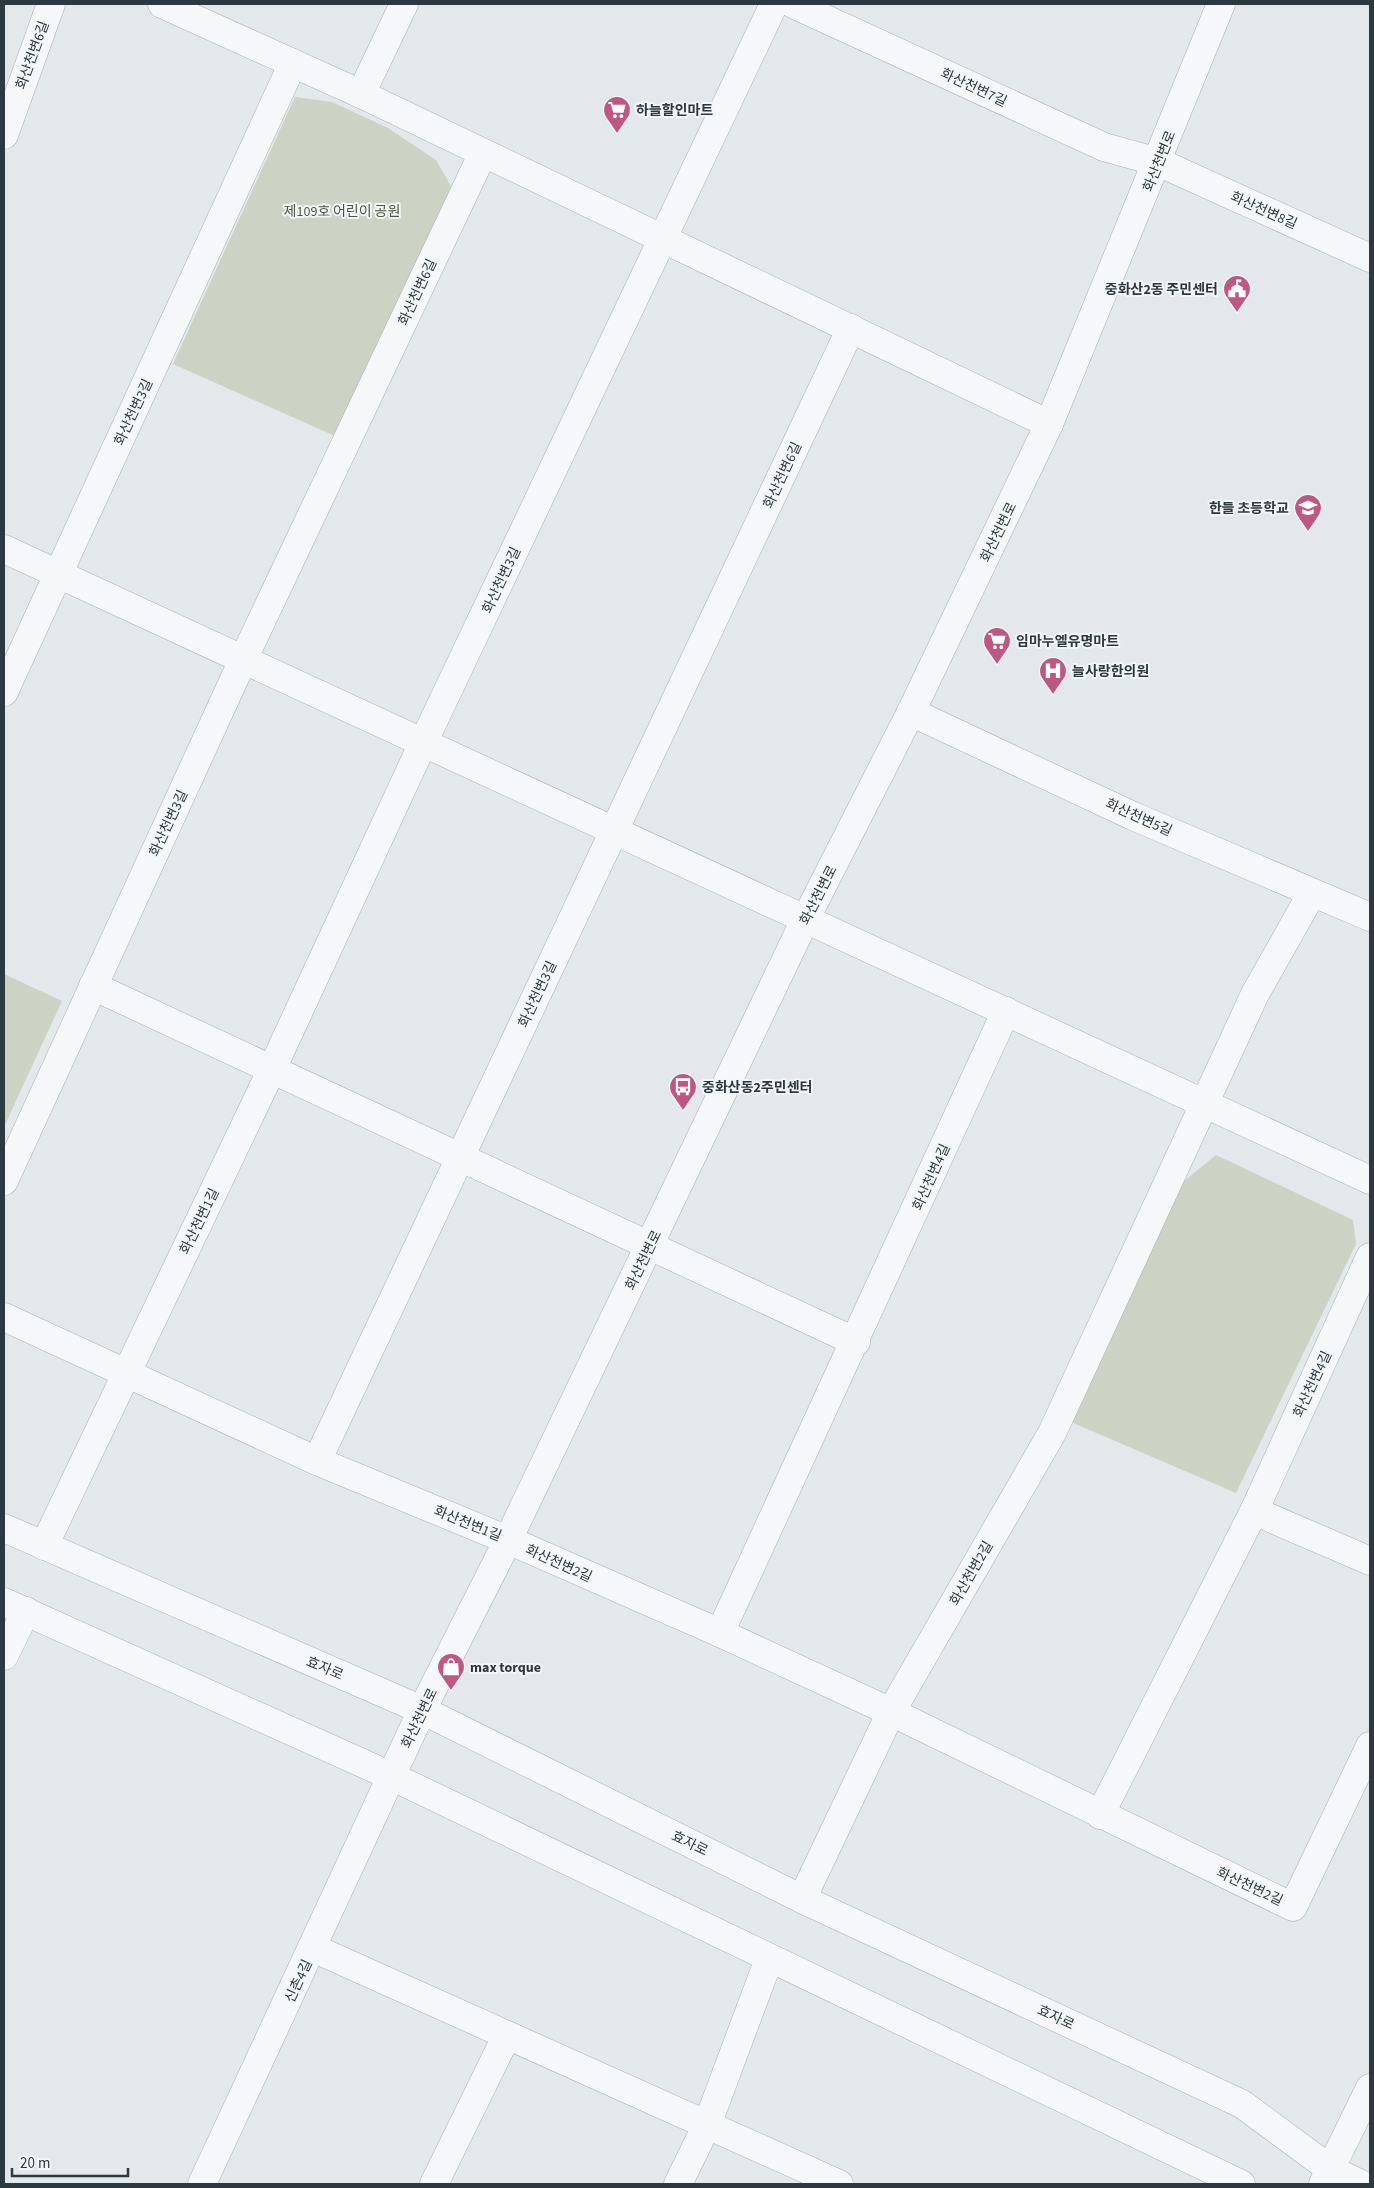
<svg xmlns="http://www.w3.org/2000/svg" width="1374" height="2188" font-family="'Source Sans 3','Noto Sans KR',sans-serif">
	<style>
		.green { fill: #ccd3c5 }
		.lines { fill: none; stroke-linecap: round; stroke-linejoin: round }
		.pedestrian-casing { stroke: #a9b0b4; stroke-width: 29 }
		.minor-casing { stroke: #a9b0b4; stroke-width: 29 }
		.tertiary-casing { stroke: #a9b0b4; stroke-width: 29 }
		.pedestrian { stroke: #f6f7f8; stroke-width: 28 }
		.minor { stroke: #f6f7f8; stroke-width: 28 }
		.tertiary { stroke: #f6f7f8; stroke-width: 28 }
		.labels { text-anchor: middle; stroke-width: 4; stroke-linejoin: round; paint-order: stroke }
		.street-label { font-size: 14px; fill: #2d3940; stroke: #f3f6f7 }
		.poi-label { font-size: 14px; font-weight: bold; fill: #2d3940; stroke: #f3f6f7; text-anchor: start }
		.park-label { font-size: 14px; fill: #495a3c; stroke: #f3f6f7 }
	</style>
	<rect width="100%" height="100%" fill="#e3e8ea"/>
	<g class="green">
		<path d="M 295,97 L 332,102 L 388,128 L 436,160 L 452,188 L 335,436 L 173,364 Z"/>
		<path d="M 4,974 L 62,1001 L 4,1127 Z"/>
		<path d="M 1216,1155 L 1353,1220 L 1356,1244 L 1236,1493 L 1071,1422 L 1183,1182 Z"/>
	</g>
	<g class="lines">
		<defs>
			<g id="pedestrian">
				<path d="M 361,94 L 404,4"/>
				<path d="M 93,986 L 856,1342"/>
				<path d="M 1254,1511 L 1370,1561"/>
			</g>
			<g id="minor">
				<path d="M 162,4 L 361,94 L 1049,424"/>
				<path d="M 793,4 L 1104,147 L 1158,162 L 1370,258"/>
				<path d="M 4,135 L 51,4"/>
				<path d="M 4,549 L 1370,1180"/>
				<path d="M 4,692 L 293,63"/>
				<path d="M 911,712 L 1133,816 L 1370,917"/>
				<path d="M 4,1181 L 243,660 L 483,153"/>
				<path d="M 4,1317 L 317,1461 L 508,1540 L 720,1633 L 891,1712 L 1293,1907 L 1370,1746"/>
				<path d="M 317,1461 L 851,328"/>
				<path d="M 44,1546 L 272,1069 L 423,743 L 774,4"/>
				<path d="M 720,1633 L 1006,1011"/>
				<path d="M 4,1656 L 26,1611"/>
				<path d="M 1100,1815 L 1254,1511 L 1370,1257"/>
				<path d="M 802,1899 L 891,1712 L 1052,1433 L 1255,994 L 1312,893"/>
				<path d="M 313,1948 L 839,2184"/>
				<path d="M 202,2184 L 422,1710 L 508,1540 L 805,920 L 911,712 L 1049,424 L 1221,4"/>
				<path d="M 434,2184 L 507,2035"/>
				<path d="M 678,2184 L 707,2125 L 769,1959"/>
			</g>
			<g id="tertiary">
				<path d="M 4,1528 L 422,1710 L 802,1899 L 1242,2104 L 1330,2169 L 1361,2184"/>
				<path d="M 4,1602 L 391,1776 L 1241,2184"/>
				<path d="M 1323,2184 L 1370,2088"/>
			</g>
		</defs>
		<use href="#pedestrian" class="pedestrian-casing"/>
		<use href="#minor" class="minor-casing"/>
		<use href="#tertiary" class="tertiary-casing"/>
		<use href="#pedestrian" class="pedestrian"/>
		<use href="#minor" class="minor"/>
		<use href="#tertiary" class="tertiary"/>
	</g>
	<defs>
		<symbol id="supermarket-pin" viewBox="-11 -11 22 30"><path d="M0 17L-7.5 6A9.5 9.5 0 1 1 7.5 6Z" fill="#c05782" stroke="#f3f6f7"/><path d="M-6-5.5h2.5l.6 2H6L4.5 2H-2.5L-4.4-4H-6ZM-1.5 3.2a1.3 1.3 0 1 0 .1 0ZM3 3.2a1.3 1.3 0 1 0 .1 0Z" fill="#fff"/></symbol>
		<symbol id="civic-pin" viewBox="-11 -11 22 30"><path d="M0 17L-7.5 6A9.5 9.5 0 1 1 7.5 6Z" fill="#c05782" stroke="#f3f6f7"/><path d="M-.6-6.5H3V-4.5H.6V-3L4-1V1h2V6H-6V1h2V-1L-.6-3ZM-1.2 2.5V6h2.4V2.5Z" fill="#fff"/></symbol>
		<symbol id="school-pin" viewBox="-11 -11 22 30"><path d="M0 17L-7.5 6A9.5 9.5 0 1 1 7.5 6Z" fill="#c05782" stroke="#f3f6f7"/><path d="M0-5L7-2L0 1L-7-2ZM-4 1L0 2.5L4 1V4Q0 6-4 4Z" fill="#fff"/></symbol>
		<symbol id="hospital-pin" viewBox="-11 -11 22 30"><path d="M0 17L-7.5 6A9.5 9.5 0 1 1 7.5 6Z" fill="#c05782" stroke="#f3f6f7"/><path d="M-5-5h3v3.5h4V-5h3V5h-3V1.5h-4V5h-3Z" fill="#fff"/></symbol>
		<symbol id="bus-pin" viewBox="-11 -11 22 30"><path d="M0 17L-7.5 6A9.5 9.5 0 1 1 7.5 6Z" fill="#c05782" stroke="#f3f6f7"/><path d="M-5-6H5V4H4V6H2V4H-2V6H-4V4H-5ZM-3.5-4V0h7V-4ZM-3.5 1.2v1.5H-2V1.2ZM2 1.2v1.5H3.5V1.2Z" fill="#fff"/></symbol>
		<symbol id="shop-pin" viewBox="-11 -11 22 30"><path d="M0 17L-7.5 6A9.5 9.5 0 1 1 7.5 6Z" fill="#c05782" stroke="#f3f6f7"/><path d="M-5-2.5h2.3a2.7 3.5 0 0 1 5.4 0H5L5.5 6h-11ZM-1.5-2.5h3a1.5 2.3 0 0 0-3 0Z" fill="#fff"/></symbol>
	</defs>
	<g fill-rule="evenodd">
		<use href="#supermarket-pin" x="601" y="94" width="32" height="43"/>
		<use href="#civic-pin" x="1221" y="273" width="32" height="43"/>
		<use href="#school-pin" x="1292" y="492" width="32" height="43"/>
		<use href="#supermarket-pin" x="981" y="625" width="32" height="43"/>
		<use href="#hospital-pin" x="1037" y="655" width="32" height="43"/>
		<use href="#bus-pin" x="667" y="1071" width="32" height="43"/>
		<use href="#shop-pin" x="435" y="1651" width="32" height="43"/>
	</g>
	<g class="labels">
		<g class="street-label">
			<text transform="translate(32 55) rotate(-70)" y="5">화산천변6길</text>
			<text transform="translate(974 87) rotate(25)" y="5">화산천변7길</text>
			<text transform="translate(1159 161) rotate(-68)" y="5">화산천변로</text>
			<text transform="translate(1264 210) rotate(24)" y="5">화산천변8길</text>
			<text transform="translate(417 292) rotate(-65)" y="5">화산천변6길</text>
			<text transform="translate(133 412) rotate(-65)" y="5">화산천변3길</text>
			<text transform="translate(782 475) rotate(-65)" y="5">화산천변6길</text>
			<text transform="translate(998 532) rotate(-64)" y="5">화산천변로</text>
			<text transform="translate(501 580) rotate(-65)" y="5">화산천변3길</text>
			<text transform="translate(1139 817) rotate(24)" y="5">화산천변5길</text>
			<text transform="translate(168 823) rotate(-65)" y="5">화산천변3길</text>
			<text transform="translate(818 895) rotate(-63)" y="5">화산천변로</text>
			<text transform="translate(537 994) rotate(-65)" y="5">화산천변3길</text>
			<text transform="translate(931 1177) rotate(-66)" y="5">화산천변4길</text>
			<text transform="translate(199 1221) rotate(-64)" y="5">화산천변1길</text>
			<text transform="translate(643 1260) rotate(-64)" y="5">화산천변로</text>
			<text transform="translate(1312 1384) rotate(-65)" y="5">화산천변4길</text>
			<text transform="translate(468 1523) rotate(22)" y="5">화산천변1길</text>
			<text transform="translate(559 1563) rotate(24)" y="5">화산천변2길</text>
			<text transform="translate(971 1573) rotate(-60)" y="5">화산천변2길</text>
			<text transform="translate(325 1668) rotate(23)" y="5">효자로</text>
			<text transform="translate(419 1718) rotate(-64)" y="5">화산천변로</text>
			<text transform="translate(690 1843) rotate(26)" y="5">효자로</text>
			<text transform="translate(1250 1886) rotate(25)" y="5">화산천변2길</text>
			<text transform="translate(298 1981) rotate(-65)" y="5">신촌4길</text>
			<text transform="translate(1056 2017) rotate(25)" y="5">효자로</text>
		</g>
		<g class="poi-label">
			<text x="636" y="115">하늘할인마트</text>
			<text x="1218" y="294" text-anchor="end">중화산2동 주민센터</text>
			<text x="1289" y="513" text-anchor="end">한들 초등학교</text>
			<text x="1016" y="646">임마누엘유명마트</text>
			<text x="1072" y="676">늘사랑한의원</text>
			<text x="702" y="1092">중화산동2주민센터</text>
			<text x="470" y="1672">max torque</text>
		</g>
		<g class="park-label">
			<text x="342" y="216">제109호 어린이 공원</text>
		</g>
	</g>
	<rect width="1374" height="2188" fill="none" stroke="#2d3940" stroke-width="10"/>
	<path d="M12 2168v8h116v-8" fill="none" stroke="#2d3940" stroke-width="2.5"/>
	<text x="20" y="2168" font-size="15" fill="#2d3940" stroke="#f3f6f7" stroke-width="4" paint-order="stroke">20 m</text>
</svg>
